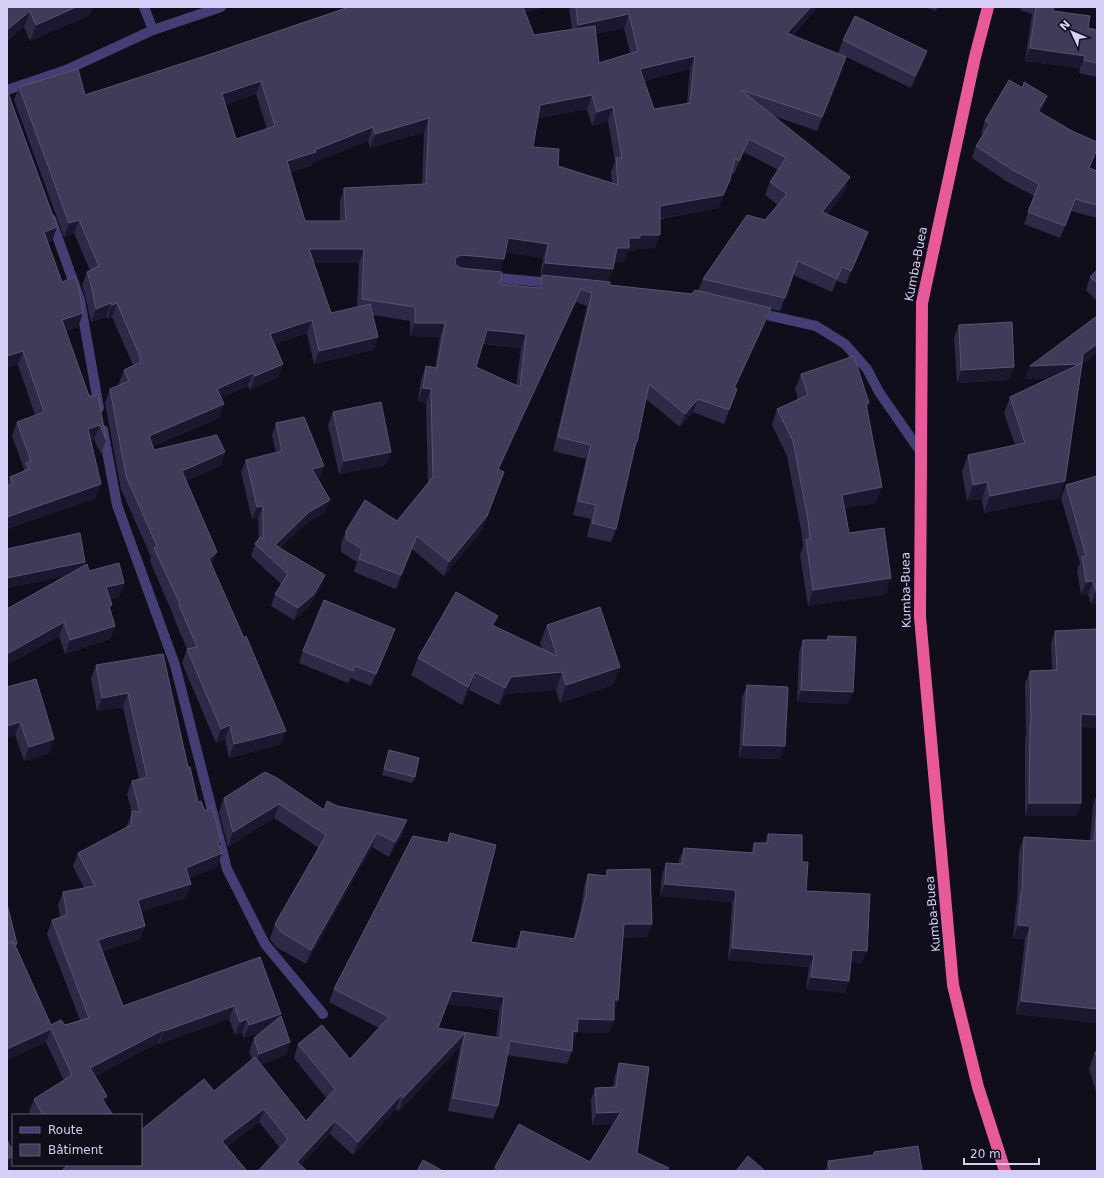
<svg xmlns="http://www.w3.org/2000/svg" width="1104" height="1178" font-family="'DejaVu Sans',sans-serif">
	<style>
		.lines { fill: none; stroke-linecap: round; stroke-linejoin: round }
		.street { stroke: #433f74; stroke-width: 10 }
		.highway { stroke: #e85a9a; stroke-width: 12 }
		.wall { fill: #2f2947; fill-rule: evenodd }
		.shaded-wall { fill: #1c172e }
		.building { fill: #413b5a; stroke: #585273; fill-rule: evenodd }
		.labels { text-anchor: middle; stroke-width: 3; stroke-linejoin: round; paint-order: stroke }
		.street-label { font-size: 12px; fill: #d5cff8; stroke: #110e1b }
	</style>
	<rect width="100%" height="100%" fill="#110e1b"/>
	<g class="lines">
		<g class="street">
			<path d="M 144,7 L 153,30"/>
			<path d="M 7,90 L 66,70 L 153,30 L 221,7"/>
			<path d="M 51,219 L 80,300 L 99,408"/>
			<path d="M 487,277 L 553,283"/>
			<path d="M 754,312 L 816,326 L 845,344 L 867,369 L 879,392 L 920,451"/>
			<path d="M 103,430 L 117,505 L 175,665 L 227,869 L 265,944 L 323,1014"/>
		</g>
		<path class="highway" d="M 988,7 L 975,57 L 922,303 L 920,617 L 953,985 L 978,1087 L 1005,1171"/>
	</g>
	<g class="wall">
		<path d="M 7,7 L 93,7 L 90,15 L 30,41 L 24,27 Z"/>
		<path d="M 349,7 L 546,7 L 525,12 L 534,35 L 572,29 L 569,7 L 818,7 L 793,35 L 842,71 L 817,131 L 774,116 L 845,191 L 827,214 L 863,246 L 846,284 L 837,281 L 832,292 L 793,275 L 780,311 L 770,309 L 766,321 L 735,389 L 737,389 L 724,424 L 693,412 L 680,427 L 646,399 L 637,442 L 634,451 L 616,529 L 611,542 L 587,537 L 591,519 L 573,515 L 586,459 L 553,451 L 587,306 L 576,302 L 499,470 L 499,485 L 482,530 L 444,576 L 412,549 L 396,589 L 354,572 L 357,562 L 341,552 L 341,544 L 346,531 L 397,521 L 428,483 L 426,403 L 418,401 L 421,380 L 426,366 L 435,368 L 440,337 L 410,336 L 410,321 L 373,315 L 378,337 L 373,350 L 314,364 L 307,333 L 275,344 L 283,364 L 278,377 L 250,390 L 248,386 L 221,398 L 219,418 L 153,446 L 154,450 L 225,452 L 220,466 L 186,481 L 212,565 L 282,744 L 229,758 L 225,739 L 216,743 L 182,663 L 187,649 L 174,618 L 174,617 L 150,561 L 151,557 L 121,489 L 105,403 L 110,389 L 119,385 L 119,383 L 124,370 L 133,365 L 112,317 L 107,319 L 106,317 L 91,322 L 86,299 L 82,285 L 87,272 L 90,270 L 74,233 L 64,237 L 14,100 L 19,87 L 85,95 L 208,55 ZM 624,28 L 630,53 L 599,63 L 596,34 ZM 690,69 L 687,103 L 654,109 L 644,81 ZM 256,94 L 267,129 L 236,139 L 225,105 ZM 587,109 L 592,126 L 608,121 L 615,161 L 611,172 L 612,183 L 558,166 L 533,147 L 538,118 ZM 424,132 L 422,185 L 344,188 L 340,201 L 340,221 L 305,221 L 290,172 L 311,166 L 312,163 L 368,141 L 370,148 ZM 744,152 L 778,170 L 770,182 L 765,195 L 778,205 L 765,220 L 703,279 L 698,291 L 692,294 L 610,285 L 608,282 L 614,262 L 624,262 L 628,251 L 635,251 L 636,249 L 655,248 L 660,219 L 718,208 L 725,193 L 732,172 L 734,174 ZM 505,252 L 543,258 L 540,276 L 542,276 L 538,288 L 500,284 L 500,272 ZM 314,263 L 359,263 L 357,307 L 331,313 ZM 483,344 L 521,348 L 516,386 L 476,367 Z"/>
		<path d="M 925,7 L 938,7 L 936,11 Z"/>
		<path d="M 1021,7 L 1054,7 L 1053,11 L 1088,28 L 1097,30 L 1097,77 L 1079,73 L 1080,68 L 1025,61 L 1032,14 L 1020,10 Z"/>
		<path d="M 843,40 L 923,64 L 911,88 L 838,53 Z"/>
		<path d="M 1024,82 L 1047,96 L 1043,108 L 1040,112 L 1095,155 L 1089,169 L 1097,171 L 1097,218 L 1071,211 L 1060,238 L 1024,224 L 1034,196 L 1006,181 L 972,158 L 976,146 L 983,134 L 981,133 L 985,121 L 1022,87 Z"/>
		<path d="M 7,90 L 57,227 L 52,241 L 48,243 L 78,327 L 66,331 L 89,396 L 106,440 L 101,454 L 94,439 L 91,440 L 96,498 L 7,529 L 7,485 L 10,477 L 23,471 L 24,469 L 12,436 L 17,422 L 35,415 L 18,365 Z"/>
		<path d="M 1097,270 L 1097,301 L 1086,290 L 1090,277 Z"/>
		<path d="M 959,325 L 1014,367 L 1009,380 L 957,383 L 954,338 Z"/>
		<path d="M 1097,353 L 1082,364 L 1065,481 L 1059,498 L 984,513 L 982,499 L 967,501 L 962,471 L 968,455 L 1015,445 L 1004,413 L 1010,397 L 1049,378 L 1025,379 L 1030,366 Z"/>
		<path d="M 801,374 L 869,403 L 867,409 L 876,503 L 845,508 L 849,533 L 886,594 L 808,606 L 800,555 L 803,547 L 802,535 L 787,456 L 772,425 L 777,409 L 798,399 L 795,389 Z"/>
		<path d="M 333,412 L 386,465 L 339,474 L 328,425 Z"/>
		<path d="M 276,423 L 320,478 L 318,479 L 325,512 L 305,524 L 280,548 L 325,575 L 321,587 L 309,606 L 294,620 L 271,606 L 275,594 L 281,584 L 251,556 L 255,544 L 259,539 L 258,518 L 252,519 L 241,472 L 246,460 L 276,453 L 272,435 Z"/>
		<path d="M 1097,476 L 1097,603 L 1091,604 L 1088,594 L 1081,595 L 1077,570 L 1080,563 L 1061,498 L 1066,485 Z"/>
		<path d="M 7,549 L 85,562 L 84,565 L 89,571 L 124,583 L 119,597 L 110,599 L 110,610 L 115,626 L 110,639 L 65,654 L 59,636 L 7,665 L 7,609 L 65,576 L 7,588 Z"/>
		<path d="M 498,616 L 494,626 L 542,649 L 540,643 L 547,625 L 613,685 L 560,703 L 556,690 L 505,694 L 499,705 L 469,690 L 462,705 L 411,675 L 418,658 Z"/>
		<path d="M 1055,631 L 1097,643 L 1097,728 L 1081,727 L 1081,803 L 1076,816 L 1025,816 L 1025,738 L 1026,735 L 1025,684 L 1030,671 L 1052,670 L 1051,644 Z"/>
		<path d="M 828,636 L 848,704 L 797,702 L 799,652 L 803,640 L 826,640 Z"/>
		<path d="M 390,641 L 371,686 L 351,678 L 348,683 L 299,663 L 303,651 Z"/>
		<path d="M 163,654 L 188,767 L 190,767 L 198,802 L 201,801 L 205,811 L 212,806 L 221,841 L 219,847 L 222,853 L 217,867 L 189,878 L 191,884 L 186,898 L 141,911 L 145,926 L 140,939 L 102,951 L 123,1006 L 260,957 L 281,1014 L 279,1018 L 281,1016 L 290,1042 L 286,1055 L 261,1064 L 306,1121 L 327,1099 L 294,1058 L 298,1044 L 322,1025 L 350,1059 L 379,1028 L 329,1002 L 334,989 L 413,836 L 447,842 L 450,833 L 496,845 L 471,942 L 515,949 L 516,945 L 521,931 L 573,939 L 581,909 L 584,887 L 588,874 L 605,876 L 607,870 L 650,869 L 652,924 L 647,937 L 623,938 L 618,1000 L 614,1012 L 614,1020 L 609,1033 L 577,1032 L 572,1045 L 572,1051 L 567,1064 L 507,1055 L 498,1106 L 493,1119 L 448,1111 L 460,1047 L 399,1111 L 396,1109 L 353,1155 L 330,1134 L 301,1165 L 307,1171 L 258,1171 L 280,1148 L 259,1122 L 227,1147 L 247,1171 L 61,1171 L 65,1168 L 63,1165 L 141,1165 L 141,1130 L 204,1079 L 214,1091 L 252,1060 L 249,1051 L 254,1038 L 261,1033 L 244,1038 L 242,1033 L 235,1035 L 229,1019 L 159,1044 L 158,1043 L 95,1076 L 107,1096 L 105,1104 L 113,1115 L 30,1115 L 29,1112 L 34,1099 L 64,1081 L 46,1042 L 7,1060 L 7,904 L 17,944 L 16,946 L 51,1025 L 61,1020 L 65,1025 L 80,1020 L 47,934 L 52,920 L 60,917 L 58,905 L 63,892 L 84,888 L 73,866 L 78,853 L 127,827 L 127,825 L 132,813 L 127,794 L 132,781 L 139,779 L 123,707 L 97,711 L 91,679 L 96,665 ZM 447,1004 L 499,1010 L 496,1038 L 438,1028 Z"/>
		<path d="M 747,685 L 780,759 L 739,758 L 742,698 Z"/>
		<path d="M 7,687 L 49,753 L 24,761 L 15,735 L 7,738 Z"/>
		<path d="M 389,750 L 415,777 L 412,783 L 382,775 Z"/>
		<path d="M 265,772 L 324,810 L 337,806 L 407,820 L 402,835 L 389,857 L 372,847 L 306,964 L 276,947 L 270,939 L 275,924 L 319,848 L 274,818 L 228,847 L 219,812 L 224,798 Z"/>
		<path d="M 1097,794 L 1097,1023 L 1016,1014 L 1025,939 L 1013,939 L 1016,906 L 1017,903 L 1019,851 L 1024,837 L 1090,841 L 1093,805 Z"/>
		<path d="M 768,834 L 802,862 L 806,891 L 862,963 L 851,962 L 845,993 L 806,989 L 809,967 L 728,960 L 732,904 L 730,904 L 731,902 L 660,896 L 662,875 L 666,863 L 679,864 L 679,860 L 684,848 L 751,853 L 754,843 L 765,843 Z"/>
		<path d="M 1095,1052 L 1097,1052 L 1097,1095 L 1089,1069 Z"/>
		<path d="M 619,1063 L 637,1153 L 668,1171 L 493,1171 L 495,1167 L 590,1162 L 614,1124 L 592,1125 L 591,1100 L 595,1088 L 613,1087 L 615,1076 Z"/>
		<path d="M 874,1152 L 922,1171 L 825,1171 L 828,1161 L 873,1155 Z"/>
	</g>
	<g class="shaded-wall">
		<path d="M 76,7 L 93,7 L 90,15 L 30,41 L 36,25 Z"/>
		<path d="M 518,7 L 546,7 L 515,14 Z"/>
		<path d="M 811,7 L 818,7 L 782,46 L 787,33 Z"/>
		<path d="M 30,11 L 24,27 L 7,42 L 7,30 Z"/>
		<path d="M 629,14 L 624,28 L 573,39 L 578,25 Z"/>
		<path d="M 1030,48 L 1085,56 L 1080,68 L 1025,61 Z"/>
		<path d="M 927,51 L 923,64 L 911,88 L 915,76 Z"/>
		<path d="M 695,56 L 690,69 L 635,83 L 640,69 Z"/>
		<path d="M 846,57 L 842,71 L 817,131 L 822,117 Z"/>
		<path d="M 261,81 L 256,94 L 217,108 L 222,94 Z"/>
		<path d="M 592,95 L 587,109 L 535,118 L 540,105 Z"/>
		<path d="M 1047,96 L 1043,108 L 1034,123 L 1038,111 Z"/>
		<path d="M 613,107 L 608,121 L 592,126 L 597,112 Z"/>
		<path d="M 429,118 L 424,132 L 370,148 L 375,134 Z"/>
		<path d="M 373,127 L 368,141 L 312,163 L 311,166 L 282,175 L 287,161 Z"/>
		<path d="M 749,139 L 744,152 L 734,174 L 739,161 Z"/>
		<path d="M 1097,149 L 1095,155 L 1084,181 L 1089,168 Z"/>
		<path d="M 850,177 L 845,191 L 817,226 L 822,212 Z"/>
		<path d="M 730,180 L 725,193 L 718,208 L 655,219 L 660,206 Z"/>
		<path d="M 79,220 L 74,233 L 64,237 L 69,223 Z"/>
		<path d="M 57,227 L 52,241 L 39,246 L 44,232 Z"/>
		<path d="M 868,232 L 863,246 L 846,284 L 851,271 Z"/>
		<path d="M 640,235 L 660,235 L 655,248 L 636,249 L 635,251 L 628,251 L 624,262 L 612,262 L 617,248 L 629,238 Z"/>
		<path d="M 508,238 L 548,244 L 543,258 L 503,252 Z"/>
		<path d="M 309,249 L 364,249 L 359,263 L 304,263 Z"/>
		<path d="M 463,255 L 504,259 L 499,272 L 454,269 L 456,258 L 459,256 Z"/>
		<path d="M 545,263 L 613,269 L 608,282 L 540,276 Z"/>
		<path d="M 842,267 L 837,281 L 832,292 L 837,279 Z"/>
		<path d="M 581,289 L 576,302 L 493,483 L 498,469 Z"/>
		<path d="M 111,303 L 106,317 L 91,322 L 96,309 Z"/>
		<path d="M 117,303 L 112,317 L 107,319 L 112,305 Z"/>
		<path d="M 771,308 L 766,321 L 729,402 L 734,388 Z"/>
		<path d="M 83,313 L 78,327 L 57,334 L 62,320 Z"/>
		<path d="M 312,320 L 307,333 L 266,347 L 270,334 Z"/>
		<path d="M 415,323 L 445,323 L 440,337 L 410,336 Z"/>
		<path d="M 487,330 L 526,334 L 521,348 L 482,343 Z"/>
		<path d="M 378,337 L 373,350 L 314,364 L 319,351 Z"/>
		<path d="M 1097,344 L 1097,353 L 1081,365 L 1077,377 L 1025,379 L 1030,366 L 1083,354 Z"/>
		<path d="M 23,351 L 18,365 L 7,368 L 7,356 Z"/>
		<path d="M 283,364 L 278,377 L 250,390 L 255,376 Z"/>
		<path d="M 1014,367 L 1009,380 L 957,383 L 961,370 Z"/>
		<path d="M 253,373 L 248,386 L 212,402 L 217,389 Z"/>
		<path d="M 423,388 L 431,389 L 426,403 L 418,401 Z"/>
		<path d="M 698,399 L 693,412 L 680,427 L 685,414 Z"/>
		<path d="M 869,403 L 864,418 L 866,404 Z"/>
		<path d="M 224,404 L 219,418 L 144,449 L 149,436 Z"/>
		<path d="M 100,425 L 94,439 L 83,443 L 88,429 Z"/>
		<path d="M 225,452 L 220,466 L 177,485 L 182,471 Z"/>
		<path d="M 391,452 L 386,465 L 339,474 L 344,461 Z"/>
		<path d="M 324,466 L 320,478 L 307,481 L 312,469 Z"/>
		<path d="M 504,472 L 482,530 L 444,576 L 449,562 Z"/>
		<path d="M 1065,481 L 1059,498 L 984,513 L 990,496 Z"/>
		<path d="M 987,482 L 982,499 L 967,501 L 973,485 Z"/>
		<path d="M 101,484 L 96,498 L 7,529 L 7,517 Z"/>
		<path d="M 882,487 L 876,503 L 837,510 L 842,495 Z"/>
		<path d="M 330,500 L 325,512 L 305,524 L 271,557 L 275,545 L 309,512 Z"/>
		<path d="M 263,506 L 258,518 L 252,519 L 257,507 Z"/>
		<path d="M 417,536 L 412,549 L 396,589 L 401,575 Z"/>
		<path d="M 217,552 L 212,565 L 209,559 Z"/>
		<path d="M 85,562 L 82,573 L 7,588 L 7,578 Z"/>
		<path d="M 325,575 L 321,587 L 309,606 L 294,620 L 298,608 Z"/>
		<path d="M 891,578 L 886,594 L 808,606 L 813,590 Z"/>
		<path d="M 1093,581 L 1088,594 L 1081,595 L 1086,582 Z"/>
		<path d="M 124,583 L 119,597 L 101,601 L 106,587 Z"/>
		<path d="M 1096,591 L 1097,591 L 1097,603 L 1091,604 Z"/>
		<path d="M 112,605 L 107,618 L 109,606 Z"/>
		<path d="M 498,616 L 491,634 L 492,625 Z"/>
		<path d="M 64,622 L 59,636 L 7,665 L 7,654 Z"/>
		<path d="M 115,626 L 110,639 L 65,654 L 70,640 Z"/>
		<path d="M 620,667 L 613,685 L 560,703 L 566,685 Z"/>
		<path d="M 475,672 L 469,690 L 462,705 L 468,687 Z"/>
		<path d="M 562,672 L 556,690 L 505,694 L 499,705 L 505,688 L 511,677 Z"/>
		<path d="M 801,690 L 853,692 L 848,704 L 797,702 Z"/>
		<path d="M 128,693 L 123,707 L 97,711 L 102,698 Z"/>
		<path d="M 1081,714 L 1097,715 L 1097,728 L 1077,727 Z"/>
		<path d="M 20,722 L 15,735 L 7,738 L 7,726 Z"/>
		<path d="M 230,725 L 225,739 L 216,743 L 221,729 Z"/>
		<path d="M 286,731 L 282,744 L 229,758 L 234,744 Z"/>
		<path d="M 54,739 L 49,753 L 24,761 L 29,747 Z"/>
		<path d="M 743,745 L 785,746 L 780,759 L 739,758 Z"/>
		<path d="M 1029,803 L 1081,803 L 1076,816 L 1025,816 Z"/>
		<path d="M 279,804 L 274,818 L 228,847 L 233,832 Z"/>
		<path d="M 407,820 L 402,835 L 389,857 L 395,842 Z"/>
		<path d="M 377,833 L 372,847 L 306,964 L 311,950 Z"/>
		<path d="M 221,841 L 217,854 L 218,843 Z"/>
		<path d="M 222,853 L 217,867 L 181,882 L 186,868 Z"/>
		<path d="M 191,884 L 186,898 L 133,914 L 138,900 Z"/>
		<path d="M 665,884 L 735,890 L 731,902 L 660,896 Z"/>
		<path d="M 735,892 L 736,892 L 732,904 L 730,904 Z"/>
		<path d="M 624,924 L 652,924 L 647,937 L 619,938 Z"/>
		<path d="M 1018,925 L 1030,926 L 1025,939 L 1013,939 Z"/>
		<path d="M 145,926 L 140,939 L 93,953 L 98,940 Z"/>
		<path d="M 732,948 L 814,955 L 809,967 L 728,960 Z"/>
		<path d="M 852,950 L 867,951 L 862,963 L 848,962 Z"/>
		<path d="M 811,977 L 849,981 L 845,993 L 806,989 Z"/>
		<path d="M 452,991 L 504,997 L 499,1010 L 447,1004 Z"/>
		<path d="M 614,1000 L 618,1000 L 613,1014 Z"/>
		<path d="M 1021,1001 L 1097,1009 L 1097,1023 L 1016,1014 Z"/>
		<path d="M 234,1006 L 229,1019 L 159,1044 L 164,1031 Z"/>
		<path d="M 281,1014 L 276,1028 L 244,1038 L 249,1025 Z"/>
		<path d="M 247,1019 L 242,1033 L 235,1035 L 240,1022 Z"/>
		<path d="M 578,1019 L 614,1020 L 609,1033 L 577,1032 L 572,1045 L 568,1045 Z"/>
		<path d="M 51,1029 L 46,1042 L 7,1060 L 7,1049 Z"/>
		<path d="M 163,1030 L 158,1043 L 86,1081 L 90,1068 Z"/>
		<path d="M 465,1033 L 460,1047 L 399,1111 L 403,1098 Z"/>
		<path d="M 290,1042 L 286,1055 L 255,1067 L 259,1054 Z"/>
		<path d="M 401,1095 L 396,1109 L 353,1155 L 358,1142 Z"/>
		<path d="M 107,1096 L 103,1109 L 102,1099 Z"/>
		<path d="M 264,1109 L 259,1122 L 217,1155 L 222,1141 Z"/>
		<path d="M 621,1112 L 617,1124 L 592,1125 L 597,1113 Z"/>
		<path d="M 335,1121 L 330,1134 L 296,1171 L 297,1162 Z"/>
		<path d="M 13,1156 L 13,1159 L 10,1168 L 7,1170 L 7,1159 Z"/>
	</g>
	<g class="building">
		<path d="M 7,7 L 76,7 L 36,25 L 30,11 L 7,30 Z"/>
		<path d="M 349,7 L 523,7 L 534,35 L 595,26 L 599,63 L 638,51 L 629,14 L 578,25 L 576,7 L 811,7 L 787,33 L 846,57 L 822,117 L 741,90 L 850,177 L 822,212 L 868,232 L 851,271 L 842,267 L 837,279 L 798,261 L 785,298 L 703,279 L 747,215 L 765,220 L 787,194 L 770,182 L 786,158 L 749,139 L 739,161 L 735,158 L 730,180 L 723,195 L 660,206 L 660,235 L 640,235 L 640,238 L 629,238 L 629,248 L 617,248 L 613,269 L 545,263 L 548,244 L 508,238 L 504,259 L 463,255 L 459,256 L 456,258 L 455,261 L 456,265 L 461,268 L 502,272 L 500,284 L 540,288 L 542,275 L 610,282 L 610,285 L 692,294 L 695,290 L 771,308 L 734,388 L 737,389 L 729,410 L 698,399 L 685,414 L 649,384 L 637,442 L 636,442 L 616,529 L 592,523 L 596,505 L 578,501 L 591,445 L 558,437 L 592,293 L 581,289 L 498,469 L 504,472 L 487,516 L 449,562 L 417,536 L 401,575 L 359,559 L 362,549 L 346,539 L 346,531 L 365,500 L 397,521 L 433,477 L 431,389 L 423,388 L 426,366 L 437,368 L 445,323 L 415,323 L 415,307 L 362,299 L 364,249 L 309,249 L 331,313 L 370,304 L 378,337 L 319,351 L 312,320 L 270,334 L 283,364 L 255,376 L 253,373 L 217,389 L 224,404 L 149,436 L 154,450 L 217,435 L 225,452 L 182,471 L 217,552 L 209,559 L 244,638 L 246,636 L 286,731 L 234,744 L 230,725 L 221,729 L 187,649 L 197,647 L 179,605 L 180,604 L 154,548 L 157,546 L 126,476 L 110,389 L 129,381 L 124,370 L 141,362 L 140,359 L 141,359 L 117,303 L 112,305 L 111,303 L 96,309 L 91,285 L 87,272 L 99,266 L 79,220 L 69,223 L 19,87 L 78,69 L 85,95 L 208,55 ZM 695,56 L 690,103 L 654,109 L 640,69 ZM 261,81 L 275,126 L 236,139 L 222,94 ZM 592,95 L 597,112 L 613,107 L 622,158 L 616,158 L 618,185 L 558,166 L 559,149 L 533,147 L 540,105 ZM 429,118 L 426,184 L 344,188 L 346,221 L 305,221 L 287,161 L 316,152 L 315,150 L 373,127 L 375,134 ZM 487,330 L 526,334 L 520,387 L 476,367 Z"/>
		<path d="M 1036,7 L 1054,7 L 1053,11 L 1090,16 L 1088,28 L 1097,30 L 1097,63 L 1084,60 L 1085,56 L 1030,48 Z"/>
		<path d="M 855,16 L 927,51 L 915,76 L 843,40 Z"/>
		<path d="M 1009,80 L 1023,88 L 1024,82 L 1047,96 L 1038,111 L 1072,131 L 1097,142 L 1097,149 L 1089,168 L 1097,171 L 1097,205 L 1075,199 L 1065,226 L 1028,212 L 1039,184 L 1011,169 L 976,146 L 990,124 L 985,121 Z"/>
		<path d="M 7,90 L 57,227 L 44,232 L 62,282 L 75,277 L 79,288 L 83,313 L 62,320 L 89,396 L 90,395 L 91,397 L 98,394 L 106,440 L 100,425 L 88,429 L 101,484 L 7,517 L 7,486 L 13,484 L 10,477 L 29,469 L 26,463 L 31,461 L 17,422 L 44,412 L 23,351 L 7,356 Z"/>
		<path d="M 1097,270 L 1097,283 L 1090,277 Z"/>
		<path d="M 1097,316 L 1097,344 L 1083,354 L 1082,363 L 1080,364 L 1030,366 Z"/>
		<path d="M 1012,322 L 1014,367 L 961,370 L 959,325 Z"/>
		<path d="M 854,356 L 869,403 L 866,404 L 882,487 L 842,495 L 849,533 L 884,528 L 891,578 L 813,590 L 806,540 L 810,539 L 808,520 L 793,441 L 777,409 L 808,395 L 801,374 Z"/>
		<path d="M 1082,363 L 1065,481 L 990,496 L 987,482 L 973,485 L 968,455 L 1025,443 L 1010,397 Z"/>
		<path d="M 381,402 L 391,452 L 344,461 L 333,412 Z"/>
		<path d="M 304,417 L 324,466 L 312,469 L 330,500 L 309,512 L 275,545 L 325,575 L 314,594 L 298,608 L 275,594 L 288,574 L 255,544 L 260,537 L 264,539 L 263,534 L 263,506 L 257,507 L 246,460 L 282,451 L 276,423 Z"/>
		<path d="M 1097,476 L 1097,591 L 1096,591 L 1093,581 L 1086,582 L 1082,557 L 1086,556 L 1066,485 Z"/>
		<path d="M 80,533 L 85,562 L 7,578 L 7,549 Z"/>
		<path d="M 119,563 L 124,583 L 106,587 L 112,605 L 109,606 L 115,626 L 70,640 L 64,622 L 7,654 L 7,609 L 87,564 L 89,571 Z"/>
		<path d="M 456,592 L 498,616 L 492,625 L 557,656 L 547,625 L 600,607 L 620,667 L 566,685 L 562,672 L 511,677 L 505,688 L 475,672 L 468,687 L 418,658 Z"/>
		<path d="M 324,600 L 395,629 L 376,674 L 355,666 L 353,671 L 303,651 Z"/>
		<path d="M 1096,629 L 1097,643 L 1097,715 L 1081,714 L 1081,803 L 1029,803 L 1030,725 L 1031,725 L 1030,671 L 1057,670 L 1055,631 Z"/>
		<path d="M 828,636 L 856,637 L 853,692 L 801,690 L 803,640 L 828,640 Z"/>
		<path d="M 163,654 L 188,767 L 190,767 L 198,802 L 201,801 L 205,811 L 212,806 L 221,841 L 218,843 L 222,853 L 186,868 L 191,884 L 138,900 L 145,926 L 98,940 L 123,1006 L 260,957 L 281,1014 L 249,1025 L 247,1019 L 240,1022 L 234,1006 L 164,1031 L 163,1030 L 90,1068 L 107,1096 L 102,1099 L 113,1115 L 43,1115 L 34,1099 L 72,1075 L 51,1029 L 7,1049 L 7,944 L 13,941 L 51,1025 L 61,1020 L 65,1025 L 89,1018 L 52,920 L 67,915 L 63,892 L 95,886 L 78,853 L 131,825 L 132,811 L 140,812 L 132,781 L 147,777 L 128,693 L 102,698 L 96,665 Z"/>
		<path d="M 36,679 L 54,739 L 29,747 L 20,722 L 7,726 L 7,687 Z"/>
		<path d="M 747,685 L 788,687 L 785,746 L 743,745 Z"/>
		<path d="M 389,750 L 419,758 L 415,777 L 384,769 Z"/>
		<path d="M 265,772 L 277,778 L 324,810 L 327,801 L 337,806 L 407,820 L 395,842 L 377,833 L 311,950 L 281,932 L 275,924 L 326,835 L 279,804 L 233,832 L 224,798 Z"/>
		<path d="M 1097,806 L 1097,1009 L 1021,1001 L 1030,926 L 1018,925 L 1021,892 L 1022,892 L 1024,837 L 1094,841 Z"/>
		<path d="M 450,833 L 496,845 L 471,942 L 518,949 L 521,931 L 575,939 L 586,895 L 588,874 L 607,876 L 607,870 L 650,869 L 652,924 L 624,924 L 618,1000 L 614,1000 L 614,1020 L 578,1019 L 577,1032 L 573,1031 L 572,1051 L 510,1041 L 498,1106 L 453,1098 L 465,1033 L 403,1098 L 401,1095 L 358,1142 L 335,1121 L 297,1162 L 307,1171 L 258,1171 L 288,1139 L 264,1109 L 222,1141 L 247,1171 L 61,1171 L 69,1165 L 141,1165 L 141,1130 L 204,1079 L 214,1091 L 255,1057 L 306,1121 L 335,1089 L 298,1044 L 322,1025 L 350,1059 L 389,1017 L 334,989 L 413,836 L 448,843 ZM 452,991 L 504,997 L 500,1038 L 438,1028 Z"/>
		<path d="M 768,834 L 802,835 L 802,862 L 808,862 L 806,891 L 870,894 L 867,951 L 852,950 L 849,981 L 811,977 L 814,955 L 732,948 L 736,892 L 735,892 L 735,890 L 665,884 L 666,863 L 682,864 L 684,848 L 754,853 L 754,843 L 768,843 Z"/>
		<path d="M 7,904 L 17,944 L 14,944 L 13,941 L 7,944 Z"/>
		<path d="M 281,1016 L 290,1042 L 259,1054 L 254,1038 Z"/>
		<path d="M 1095,1052 L 1097,1052 L 1097,1058 Z"/>
		<path d="M 619,1063 L 649,1067 L 637,1153 L 669,1168 L 667,1171 L 501,1171 L 495,1167 L 519,1124 L 590,1162 L 621,1112 L 597,1113 L 595,1088 L 616,1087 Z"/>
		<path d="M 7,1140 L 13,1152 L 13,1156 L 7,1159 Z"/>
		<path d="M 918,1146 L 922,1171 L 830,1171 L 828,1161 L 874,1155 L 874,1152 Z"/>
		<path d="M 748,1156 L 765,1171 L 736,1171 Z"/>
		<path d="M 423,1160 L 443,1171 L 417,1171 Z"/>
	</g>
	<g class="labels">
		<g class="street-label">
			<text transform="translate(916 264) rotate(-79)" y="4">Kumba-Buea</text>
			<text transform="translate(906 590) rotate(-91)" y="4">Kumba-Buea</text>
			<text transform="translate(933 914) rotate(-95)" y="4">Kumba-Buea</text>
		</g>
	</g>
	<rect width="1104" height="1178" fill="none" stroke="#d5cff8" stroke-width="16"/>
	<rect x="12" y="1114" width="130" height="52" fill="#110e1b" stroke="#5f5b73"/>
	<rect x="20" y="1127" width="20" height="6" fill="#433f74" stroke="#5f5b73"/>
	<text x="48" y="1134" font-size="12" fill="#d5cff8">Route</text>
	<rect x="20" y="1144" width="20" height="12" fill="#413b5a" stroke="#5f5b73"/>
	<text x="48" y="1154" font-size="12" fill="#d5cff8">Bâtiment</text>
	<g transform="translate(1072 32) rotate(314)" stroke="#110e1b" stroke-width="3" paint-order="stroke">
	<path d="M0-3L7 15L0 10L-7 15Z" fill="#d5cff8"/>
	<text y="-6" font-size="11" font-weight="bold" text-anchor="middle" fill="#d5cff8">N</text>
	</g>
	<path d="M964 1158v6h75v-6" fill="none" stroke="#d5cff8" stroke-width="2"/>
	<text x="970" y="1158" font-size="12" fill="#d5cff8" stroke="#110e1b" stroke-width="3" paint-order="stroke">20 m</text>
</svg>
